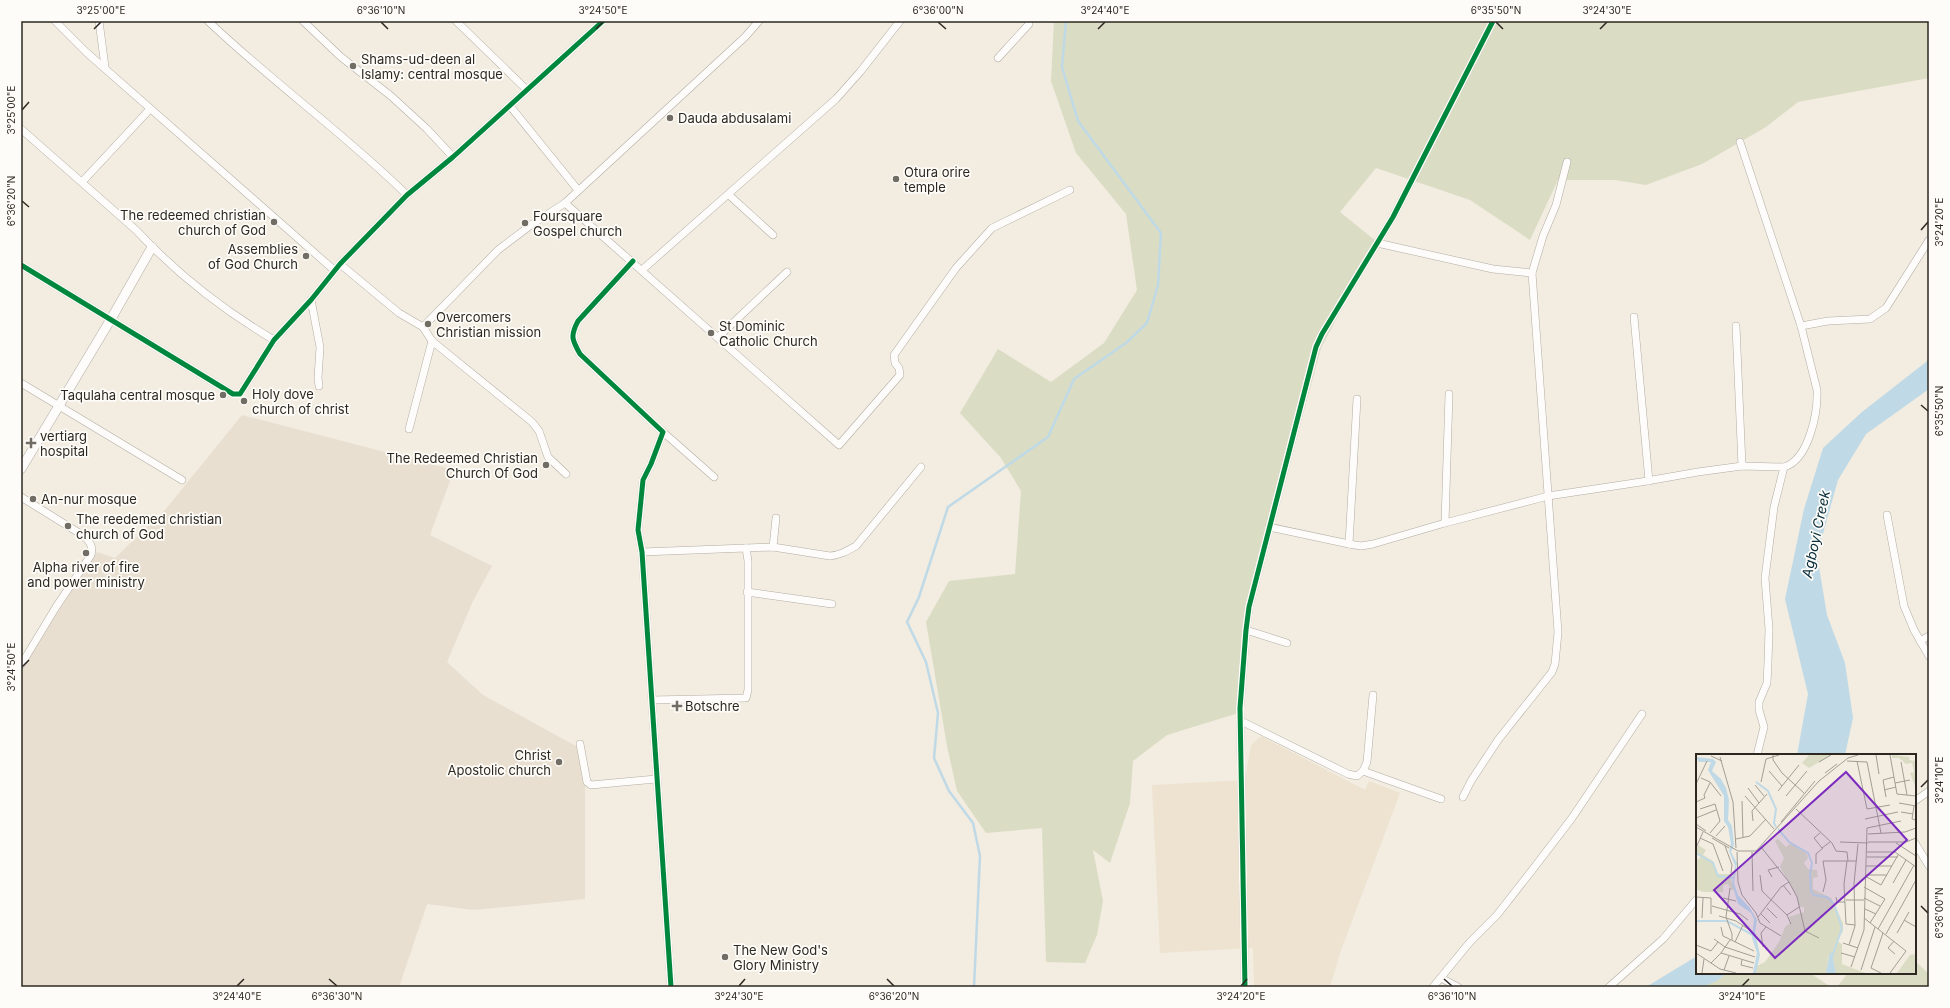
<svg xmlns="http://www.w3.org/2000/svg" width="1950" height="1008" font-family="Inter,sans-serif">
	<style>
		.commercial { fill: #e9dfd0 }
		.built { fill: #ede3d0 }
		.green { fill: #daddc3 }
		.water { fill: #bfdae6 }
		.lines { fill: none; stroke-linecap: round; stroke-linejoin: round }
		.stream { stroke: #bfdae6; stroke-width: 2.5 }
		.minor-casing { stroke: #b2ada4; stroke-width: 8 }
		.tertiary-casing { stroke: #b2ada4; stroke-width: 10 }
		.minor { stroke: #fdfcfa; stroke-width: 7 }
		.tertiary { stroke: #fdfcfa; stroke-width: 9 }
		.cycleway-casing { stroke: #fefcf8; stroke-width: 8 }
		.cycleway { stroke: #00873e; stroke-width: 5 }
		.ticks { fill: none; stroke: #2c2821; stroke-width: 1.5 }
		.poi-dot { fill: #716d64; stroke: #fefcf8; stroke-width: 1.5 }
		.labels { text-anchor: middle; stroke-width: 3.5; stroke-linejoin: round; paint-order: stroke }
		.poi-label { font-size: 13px; fill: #2c2821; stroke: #fefcf8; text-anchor: start }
		.water-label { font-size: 14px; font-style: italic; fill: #072e3d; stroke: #fefcf8 }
		.inset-river { fill: none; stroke: #bfdae6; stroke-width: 2 }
		.inset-road { fill: none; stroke: #a39e94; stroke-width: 1 }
		.view { fill: #7b2cbf; fill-opacity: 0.15; stroke: #7b2cbf; stroke-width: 2 }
		.inset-edge { fill: none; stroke: #2c2821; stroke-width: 2 }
		.neatline { fill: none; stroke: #2c2821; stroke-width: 1.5 }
		.ticks-label { font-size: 10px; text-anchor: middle; fill: #2c2821 }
	</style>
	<rect width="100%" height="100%" fill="#f2ece1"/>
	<path class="commercial" d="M 242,415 L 454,470 L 430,535 L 492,566 L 473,601 L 447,662 L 483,695 L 585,751 L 585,899 L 474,910 L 427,904 L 399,987 L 21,987 L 21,668 L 97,552 L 115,558 L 165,510 Z"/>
	<path class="built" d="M 1261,736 L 1365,790 L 1369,781 L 1400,793 L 1341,950 L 1330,987 L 1254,987 L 1253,948 L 1160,953 L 1152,785 L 1245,780 L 1251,745 Z"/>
	<g class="green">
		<path d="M 1054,21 L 1929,21 L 1929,78 L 1798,102 L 1766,127 L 1702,164 L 1646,185 L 1615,180 L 1558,180 L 1530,240 L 1470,200 L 1376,168 L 1340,212 L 1377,242 L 1321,348 L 1247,621 L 1242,712 L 1167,735 L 1133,761 L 1130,803 L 1110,863 L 1093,850 L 1103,901 L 1097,935 L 1085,963 L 1046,962 L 1042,828 L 986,833 L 957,791 L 947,746 L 926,622 L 949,581 L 1015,574 L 1021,491 L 1001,458 L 960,413 L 998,349 L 1051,382 L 1104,343 L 1137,290 L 1126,214 L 1076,153 L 1051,81 Z"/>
		<path d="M 1915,961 L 1929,974 L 1929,987 L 1837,987 L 1848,973 L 1915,973 Z"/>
		<path d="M 1726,973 L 1810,973 L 1831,987 L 1701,987 L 1721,978 Z"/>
	</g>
	<g class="water">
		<path d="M 1929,357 L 1929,389 L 1866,434 L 1838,480 L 1817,555 L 1827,615 L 1845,663 L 1853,718 L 1845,755 L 1797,755 L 1808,694 L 1785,599 L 1804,509 L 1823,448 L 1862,412 L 1926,362 Z"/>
		<path d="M 1697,956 L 1697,973 L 1726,973 C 1708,994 1670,987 1646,987 Z"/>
	</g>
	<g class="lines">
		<path class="stream" d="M 974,987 L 980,856 L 973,823 L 949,791 L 934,758 L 938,713 L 926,662 L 907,622 L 919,597 L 948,507 L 1048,437 L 1074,379 L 1126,343 L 1147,323 L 1158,285 L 1161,233 L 1078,121 L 1062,67 L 1066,21"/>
		<defs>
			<g id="minor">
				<path d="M 55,21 L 86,52 L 334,270"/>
				<path d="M 99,21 L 105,67"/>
				<path d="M 208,21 C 272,82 344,133 407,195"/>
				<path d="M 303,21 L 341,57 L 391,96 L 427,129 L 453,157"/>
				<path d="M 456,21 L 527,90"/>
				<path d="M 998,58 L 1029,24 L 1028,21"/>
				<path d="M 510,106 L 578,190"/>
				<path d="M 21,129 L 136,230 C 176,273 223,310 274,340"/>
				<path d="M 1740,142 L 1801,326 L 1817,390 C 1818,412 1809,460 1784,467 L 1774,507 L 1765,578 L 1769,629 L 1768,662 L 1767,683 L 1759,702 L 1759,710 L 1764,727 L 1757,755"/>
				<path d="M 82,182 L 150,109"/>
				<path d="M 729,195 L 773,235"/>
				<path d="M 565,203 L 839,445 L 900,375 L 899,368 L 895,363 L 894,355 L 956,268 L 992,228 L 1070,190"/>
				<path d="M 1377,243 L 1493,269 L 1532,273 L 1543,236 L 1556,205 L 1567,162"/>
				<path d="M 633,261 L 578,321 C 570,336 572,340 580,354 L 663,432 L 651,464 L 643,480 L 638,530 L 642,552 L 671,987"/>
				<path d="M 340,264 L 399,313 L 423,327 L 432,341 L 532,422 L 539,431 L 548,457 L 566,474"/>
				<path d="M 21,265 L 233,394 L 240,394 L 274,340 L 311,300 L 340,264 L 407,195 L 453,157 L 603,21"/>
				<path d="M 642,270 L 836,99 L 860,72 L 900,21"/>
				<path d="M 311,300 L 320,347 L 318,378 L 319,386"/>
				<path d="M 1634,317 L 1649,481"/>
				<path d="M 1736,326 L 1742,466"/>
				<path d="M 1801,326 L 1828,321 L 1870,319 L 1886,308 L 1929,240"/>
				<path d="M 423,327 L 498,250 L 531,225 L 565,203 L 745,37 L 759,21"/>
				<path d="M 718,337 L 787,272"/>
				<path d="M 21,383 L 182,480"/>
				<path d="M 409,429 L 432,341"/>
				<path d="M 663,432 L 714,477"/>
				<path d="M 21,497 L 84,536 C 91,543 93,547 91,555 L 56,607 L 21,665"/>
				<path d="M 1887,515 L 1904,606 L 1914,630 L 1929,656"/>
				<path d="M 1445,523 L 1449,394"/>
				<path d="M 1269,527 L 1349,544 L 1361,546 L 1373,544 L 1445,523 L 1548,496 L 1641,482 L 1698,472 L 1742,466 L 1784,467"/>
				<path d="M 1349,544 L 1357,399"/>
				<path d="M 773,547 L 776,518"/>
				<path d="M 746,548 L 773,547 L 830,556 C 840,555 847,551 856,546 L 921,467"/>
				<path d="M 642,552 L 746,548 L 748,561 L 748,690 L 746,698 L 652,700"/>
				<path d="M 747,592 L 832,604"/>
				<path d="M 1246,630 L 1287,643"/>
				<path d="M 1920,641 L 1929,636"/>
				<path d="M 1241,721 L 1348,774 L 1357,776 L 1363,771 L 1367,762 L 1373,695"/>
				<path d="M 580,744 L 587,782 L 591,785 L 656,779"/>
				<path d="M 1363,771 L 1441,799"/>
				<path d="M 1463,797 L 1471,781 L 1498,740 L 1552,672 L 1555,664 L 1558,632 L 1532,273"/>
				<path d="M 1915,801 L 1929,791"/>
				<path d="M 1915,843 L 1929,866"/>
				<path d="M 1441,978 L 1458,987"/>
				<path d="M 1245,987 L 1240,708 L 1246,630 L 1249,607 L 1316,347 L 1322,334 L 1393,217 L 1493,21"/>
				<path d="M 1433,987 L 1470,942 L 1497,915 L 1533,869 L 1572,818 L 1642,714"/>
				<path d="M 1609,987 L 1663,939 L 1697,899"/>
			</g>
			<path id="tertiary" d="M 21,469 L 111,319 L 152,247"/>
		</defs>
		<use href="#minor" class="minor-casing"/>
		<use href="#tertiary" class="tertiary-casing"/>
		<use href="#minor" class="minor"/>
		<use href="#tertiary" class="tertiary"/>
		<defs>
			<g id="cycleway">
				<path d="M 633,261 L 578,321 C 570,336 572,340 580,354 L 663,432 L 651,464 L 643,480 L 638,530 L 642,552 L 671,987"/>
				<path d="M 21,265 L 233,394 L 240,394 L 274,340 L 311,300 L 340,264 L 407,195 L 453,157 L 603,21"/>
				<path d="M 1245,987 L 1240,708 L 1246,630 L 1249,607 L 1316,347 L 1322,334 L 1393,217 L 1493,21"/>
			</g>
		</defs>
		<use href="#cycleway" class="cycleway-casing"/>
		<use href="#cycleway" class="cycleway"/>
	</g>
	<path class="ticks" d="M 381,22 L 388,29M 938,22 L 946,29M 1496,22 L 1503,29M 94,29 L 101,22M 596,29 L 603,22M 1098,29 L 1105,22M 1600,29 L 1607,22M 22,110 L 29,102M 22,201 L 29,207M 1921,230 L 1928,222M 1921,405 L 1928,411M 22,667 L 29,660M 1921,787 L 1928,780M 1921,906 L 1928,913M 329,979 L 337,986M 887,979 L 894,986M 1444,979 L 1452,986M 237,986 L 244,979M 739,986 L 745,979M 1241,986 L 1247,979M 1742,986 L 1749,979"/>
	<g class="poi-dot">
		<circle cx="353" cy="66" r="4"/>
		<circle cx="670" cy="118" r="4"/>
		<circle cx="896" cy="179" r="4"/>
		<circle cx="274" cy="222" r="4"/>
		<circle cx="525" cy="223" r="4"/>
		<circle cx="306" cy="256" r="4"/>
		<circle cx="428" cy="324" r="4"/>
		<circle cx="711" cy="333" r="4"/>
		<circle cx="223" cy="395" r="4"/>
		<circle cx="244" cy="401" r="4"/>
		<path d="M29 437h4v4h4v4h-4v4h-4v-4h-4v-4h4z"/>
		<circle cx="546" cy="465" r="4"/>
		<circle cx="33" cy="499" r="4"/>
		<circle cx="68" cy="526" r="4"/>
		<circle cx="86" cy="553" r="4"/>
		<path d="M675 700h4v4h4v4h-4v4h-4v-4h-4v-4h4z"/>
		<circle cx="559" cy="762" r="4"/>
		<circle cx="725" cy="957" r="4"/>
	</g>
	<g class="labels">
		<g class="poi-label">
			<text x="361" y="64">Shams-ud-deen al<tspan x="361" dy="15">Islamy: central mosque</tspan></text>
			<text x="678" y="123">Dauda abdusalami</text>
			<text x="904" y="177">Otura orire<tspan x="904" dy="15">temple</tspan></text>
			<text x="266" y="220" text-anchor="end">The redeemed christian<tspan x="266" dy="15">church of God</tspan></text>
			<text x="533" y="221">Foursquare<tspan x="533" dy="15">Gospel church</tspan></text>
			<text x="298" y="254" text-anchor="end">Assemblies<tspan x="298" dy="15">of God Church</tspan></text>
			<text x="436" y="322">Overcomers<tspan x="436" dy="15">Christian mission</tspan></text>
			<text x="719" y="331">St Dominic<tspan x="719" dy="15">Catholic Church</tspan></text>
			<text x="252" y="399">Holy dove<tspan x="252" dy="15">church of christ</tspan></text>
			<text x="215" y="400" text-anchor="end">Taqulaha central mosque</text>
			<text x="40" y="441">vertiarg<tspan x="40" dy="15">hospital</tspan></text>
			<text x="538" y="463" text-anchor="end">The Redeemed Christian<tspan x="538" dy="15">Church Of God</tspan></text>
			<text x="41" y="504">An-nur mosque</text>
			<text x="76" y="524">The reedemed christian<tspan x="76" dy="15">church of God</tspan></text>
			<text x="86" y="572" text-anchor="middle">Alpha river of fire<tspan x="86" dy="15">and power ministry</tspan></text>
			<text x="685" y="711">Botschre</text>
			<text x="551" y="760" text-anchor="end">Christ<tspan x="551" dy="15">Apostolic church</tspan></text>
			<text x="733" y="955">The New God's<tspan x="733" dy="15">Glory Ministry</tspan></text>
		</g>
		<g class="water-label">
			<text transform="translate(1816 534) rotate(-78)" y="5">Agboyi Creek</text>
		</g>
	</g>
	<g transform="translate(1696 754)">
		<rect width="220" height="220" fill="#f2ece1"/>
		<path d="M 113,1 L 135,1 L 113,14 L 106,9 ZM 196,1 L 214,3 L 213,6 L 220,7 L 219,32 L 214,19 L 218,18 L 216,9 L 210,10 L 203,4 L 196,4 ZM 82,85 L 90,93 L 94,90 L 98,91 L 111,100 L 112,104 L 108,109 L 112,115 L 121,116 L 122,123 L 117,124 L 117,135 L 135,144 L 147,169 L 147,177 L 141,187 L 146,190 L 146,210 L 169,219 L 140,219 L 136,200 L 133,202 L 130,219 L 60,219 L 61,212 L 69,208 L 83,188 L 89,173 L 95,168 L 93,163 L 108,158 L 108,153 L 103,153 L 101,143 L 84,113 L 88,104 L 79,87 ZM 2,91 L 10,96 L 7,101 L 17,107 L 21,120 L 37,120 L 35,125 L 38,136 L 35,136 L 32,130 L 27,131 L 27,138 L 7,138 L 0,135 L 0,107 L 5,103 L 0,100 ZM 220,200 L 220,219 L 201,219 L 214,201 Z" fill="#daddc3"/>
		<path d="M 0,3 L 17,5 L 20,8 L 16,17 L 25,25 L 30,34 L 33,46 L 32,66 L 36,72 L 38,91 L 35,98 L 41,109 L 38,129 L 42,141 L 54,154 L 61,166 L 59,178 L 64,201 L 60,219 L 57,219 L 61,199 L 56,184 L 58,165 L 55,159 L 42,150 L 36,130 L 39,112 L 33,97 L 35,90 L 32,73 L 28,67 L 28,42 L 12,16 L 15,8 L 3,8 ZM 134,198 L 136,200 L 140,219 L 130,219 Z" fill="#bfdae6"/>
		<path class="inset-river" d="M 60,28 L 72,37 L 80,55 L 78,69 L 80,73M 82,75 L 93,88 L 112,99 L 116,109 L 114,120 L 115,137 L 118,141 L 131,143 L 138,150 L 146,174 L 136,203M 0,99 L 17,109 L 22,122 L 37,124M 0,167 L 31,167 L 57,181"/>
		<path class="inset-road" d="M 77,1 L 77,6 L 86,19 L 108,39M 180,1 L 183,20M 194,1 L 201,40 L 220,42M 15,2 L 26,7M 24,3 L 37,48 L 40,94M 151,7 L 171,8 L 185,79M 161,7 L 171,55 L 194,51M 123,8 L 135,1M 205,8 L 211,41M 73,17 L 86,32M 129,19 L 141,10M 5,24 L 14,28 L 25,42M 65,28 L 70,5 L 83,1M 199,29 L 214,26M 0,30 L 11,7M 59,31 L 68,42M 52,34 L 63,49M 188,36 L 200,33M 82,37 L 103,11M 49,42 L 78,75M 90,42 L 111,17M 190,43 L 187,26 L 198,23M 46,47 L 47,84M 0,48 L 9,44 L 8,41 L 14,29M 203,49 L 220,52M 218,52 L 216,65 L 220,66M 4,55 L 19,50 L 24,67 L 14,79M 100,55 L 136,89 L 140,97 L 151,98 L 152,107M 205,58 L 217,60M 0,64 L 20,56M 169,65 L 202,58M 57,67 L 56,57 L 71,40M 85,68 L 119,27M 0,70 L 10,77M 0,73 L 42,97 L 60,97 L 123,27 L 152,4 L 162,1M 124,79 L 118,84 L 126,94 L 134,88M 172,80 L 209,78 L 220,74M 20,82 L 29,72M 4,84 L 17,90 L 27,117M 16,84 L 33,94M 40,85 L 54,82 L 70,65M 144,88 L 172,89M 172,88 L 210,88 L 220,84M 200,89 L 220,102M 29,92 L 36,111 L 35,119M 65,93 L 93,128 L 101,143 L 109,177 L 123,184M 0,94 L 7,78M 41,98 L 42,128 L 46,141 L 60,159 L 64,169 L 85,182M 56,98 L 57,137M 171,98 L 199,98 L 220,113M 171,103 L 202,103M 151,107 L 148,130 L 150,170 L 159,171M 120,110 L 120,100 L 127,94M 170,112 L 196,112M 64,121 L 66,137 L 91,161M 169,121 L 191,121M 169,122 L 185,131 L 202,101M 76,123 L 72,116 L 83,113M 197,129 L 210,106M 87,131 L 95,141M 168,133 L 189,145 L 174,169M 34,134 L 30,163 L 36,180 L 36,186M 127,138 L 130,126 L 127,107 L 160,107M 0,143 L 15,144 L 15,160M 140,143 L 141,148 L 149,148M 27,144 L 40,147M 168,144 L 184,152M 150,146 L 168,146M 16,152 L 44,160 L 52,166M 71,154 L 81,164M 169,155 L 180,160M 65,160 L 74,169M 23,162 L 40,167 L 55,177M 62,163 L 85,133 L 93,128M 6,164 L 7,144M 168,164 L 210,197 L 194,219M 208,166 L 220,173M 95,170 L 91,161 L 103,153M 25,173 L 27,182 L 58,197M 182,175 L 218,111M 201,179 L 213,158M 190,180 L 220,126M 18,185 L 29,193 L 59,203M 198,187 L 192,194 L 199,200M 39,188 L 47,171M 147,189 L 162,194M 0,191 L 15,197 L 22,188M 153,191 L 159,172 L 158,129 L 162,90M 67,193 L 65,179 L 70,173M 0,199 L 24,215 L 40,219M 25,199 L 58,209M 145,199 L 159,203M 46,206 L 45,211 L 57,214M 15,209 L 25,199 L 34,186M 155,213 L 168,176 L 171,74 L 205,67M 28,216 L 33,202M 165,216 L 179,173M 6,219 L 8,205M 185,219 L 175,214 L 187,179"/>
		<path class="view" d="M 150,18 L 211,86 L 79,204 L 18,136 Z"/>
		<rect width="220" height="220" class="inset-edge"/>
	</g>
	<rect width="1950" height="1008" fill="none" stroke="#fefcf8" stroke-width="44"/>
	<rect x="22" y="22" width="1906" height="964" class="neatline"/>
	<g class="ticks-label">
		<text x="101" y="14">3°25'00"E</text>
		<text x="381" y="14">6°36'10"N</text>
		<text x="603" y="14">3°24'50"E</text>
		<text x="938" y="14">6°36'00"N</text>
		<text x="1105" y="14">3°24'40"E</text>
		<text x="1496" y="14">6°35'50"N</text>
		<text x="1607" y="14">3°24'30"E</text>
		<text transform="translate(11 110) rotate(-90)" y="4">3°25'00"E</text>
		<text transform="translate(11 201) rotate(-90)" y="4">6°36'20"N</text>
		<text transform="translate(1939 222) rotate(-90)" y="4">3°24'20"E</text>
		<text transform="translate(1939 411) rotate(-90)" y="4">6°35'50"N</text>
		<text transform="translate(11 667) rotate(-90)" y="4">3°24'50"E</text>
		<text transform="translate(1939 780) rotate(-90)" y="4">3°24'10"E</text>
		<text transform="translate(1939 913) rotate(-90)" y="4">6°36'00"N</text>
		<text x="237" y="1000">3°24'40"E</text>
		<text x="337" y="1000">6°36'30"N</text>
		<text x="739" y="1000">3°24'30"E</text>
		<text x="894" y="1000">6°36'20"N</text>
		<text x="1241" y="1000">3°24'20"E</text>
		<text x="1452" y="1000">6°36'10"N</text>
		<text x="1742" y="1000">3°24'10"E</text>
	</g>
</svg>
